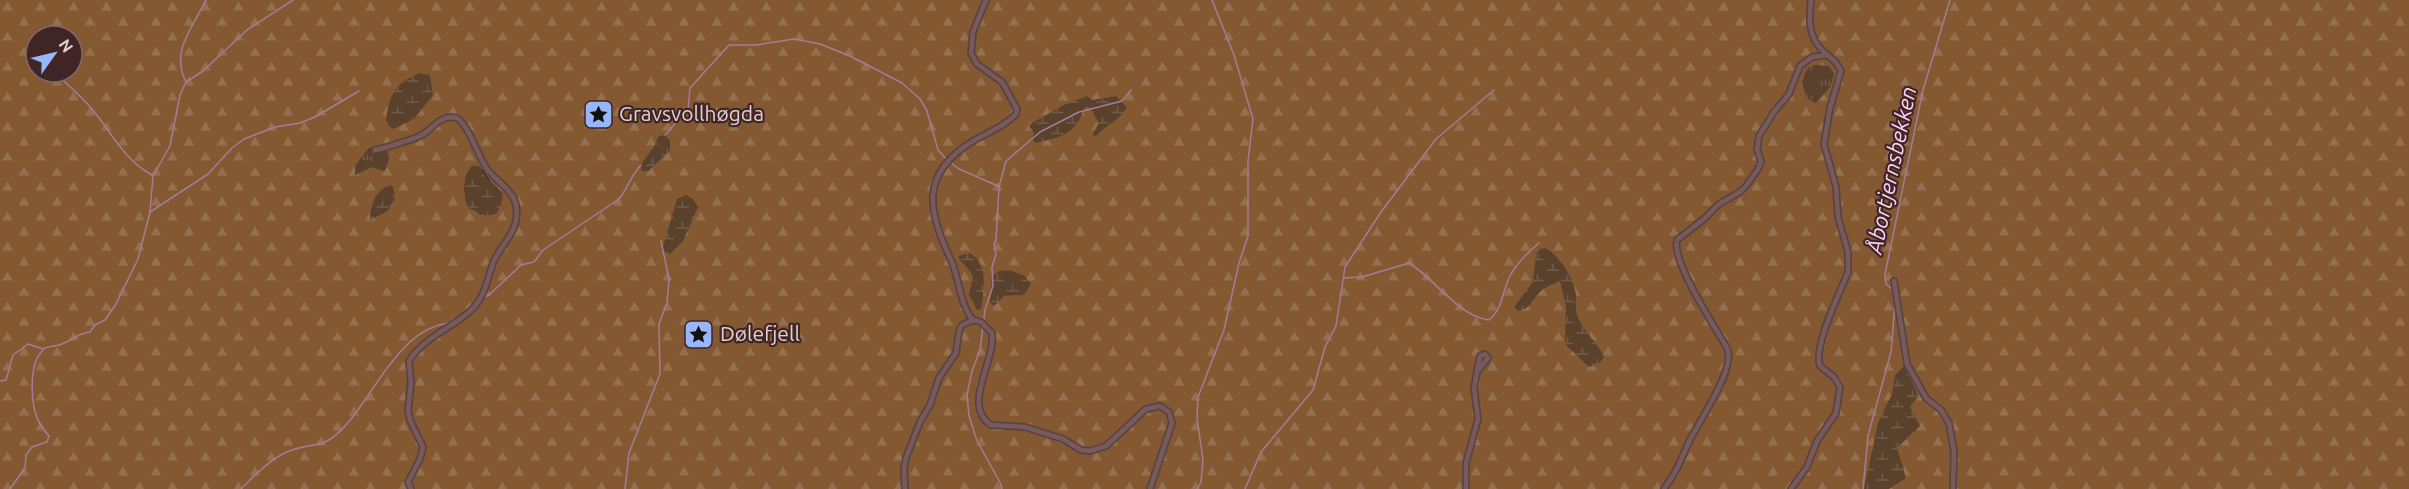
<svg xmlns="http://www.w3.org/2000/svg" width="2409" height="489" font-family="Ubuntu,sans-serif">
	<style>
		.grass { fill: url(#grass-tufts) }
		.forest { fill: url(#forest-firs); fill-rule: evenodd }
		.wetland { fill: url(#wetland-marsh) }
		.lines { fill: none; stroke-linecap: round; stroke-linejoin: round }
		.stream { stroke: #a27d98; stroke-width: 1.5 }
		.street-casing { stroke: #5a4345; stroke-width: 8 }
		.street { stroke: #795a5a; stroke-width: 4.5 }
		.labels { text-anchor: middle; stroke-width: 4.5; stroke-linejoin: round; paint-order: stroke }
		.poi-label { font-size: 21px; fill: #e2cfcf; stroke: #402526; text-anchor: start }
		.water-label { font-size: 22px; font-style: italic; fill: #ffd4f7; stroke: #402526 }
	</style>
	<defs>
		<pattern id="grass-tufts" width="24" height="20" patternUnits="userSpaceOnUse" patternTransform="scale(1.5)"><rect width="24" height="20" fill="#5a412c"/><path d="M3 7l-1-3M5 7V3M7 7l1-3M15 17l-1-3M17 17v-4M19 17l1-3" fill="none" stroke="#715b4a"/></pattern>
		<pattern id="forest-firs" width="22" height="20" patternUnits="userSpaceOnUse" patternTransform="scale(1.5)"><rect width="22" height="20" fill="#845932"/><path d="M5 1l3.5 6h-7zM16 11l3.5 6h-7z" fill="#95704f"/></pattern>
		<pattern id="wetland-marsh" width="20" height="14" patternUnits="userSpaceOnUse" patternTransform="scale(1.5)"><rect width="20" height="14" fill="#5a412c"/><path d="M1 5h8M5 5V1M11 12h8M15 12V8" fill="none" stroke="#715b4a"/></pattern>
	</defs>
	<rect width="100%" height="100%" fill="#402526"/>
	<g class="grass">
		<path d="M 1813,65 L 1829,66 L 1834,74 L 1830,87 L 1816,103 L 1807,99 L 1802,82 L 1807,68 Z"/>
		<path d="M 369,148 L 386,148 L 389,158 L 385,171 L 372,167 L 355,176 L 355,166 Z"/>
	</g>
	<path class="forest" d="M 0,0 L 2409,0 L 2409,489 L 0,489 ZM 36,36 L 72,36 L 72,72 L 36,72 ZM 1814,65 L 1829,66 L 1834,74 L 1830,87 L 1816,103 L 1807,99 L 1802,82 L 1807,68 ZM 659,136 L 670,150 L 648,171 L 641,165 L 654,147 ZM 369,148 L 386,148 L 389,158 L 385,171 L 372,167 L 355,175 L 355,166 ZM 482,169 L 490,180 L 481,215 L 466,202 L 464,188 ZM 393,191 L 394,195 L 388,210 L 370,219 L 371,209 Z"/>
	<g class="wetland">
		<path d="M 420,73 L 430,75 L 433,95 L 414,119 L 393,129 L 386,123 C 388,97 394,83 420,73 Z"/>
		<path d="M 1087,96 L 1092,100 L 1116,96 L 1127,107 C 1121,119 1105,126 1096,136 L 1092,135 L 1099,123 L 1090,108 L 1085,107 C 1075,135 1062,137 1035,143 L 1032,138 L 1034,133 L 1029,126 L 1032,123 L 1064,105 Z"/>
		<path d="M 665,135 L 670,141 L 670,150 L 648,171 L 642,171 L 641,165 L 654,147 L 659,136 Z"/>
		<path d="M 473,165 L 478,165 C 481,168 483,173 486,177 C 498,191 510,189 497,213 C 484,219 480,212 468,208 C 464,194 461,175 473,165 Z"/>
		<path d="M 390,185 L 393,187 L 395,199 L 386,212 L 370,220 C 371,205 374,191 390,185 Z"/>
		<path d="M 686,195 L 693,199 L 698,207 L 683,241 L 670,254 L 662,250 L 677,199 Z"/>
		<path d="M 1546,248 C 1560,257 1574,278 1576,295 C 1576,303 1575,310 1578,318 C 1584,332 1598,343 1604,357 L 1599,364 L 1589,367 L 1565,344 L 1566,306 L 1560,281 C 1554,284 1546,286 1541,291 C 1532,299 1531,309 1518,311 L 1514,307 L 1533,282 L 1536,254 L 1540,249 Z"/>
		<path d="M 969,253 C 989,262 984,291 981,309 L 977,310 L 969,295 L 973,276 C 969,268 961,263 958,256 Z"/>
		<path d="M 1009,270 L 1025,276 L 1031,284 L 1024,295 L 1004,296 L 995,305 L 992,305 L 990,301 L 992,277 L 999,271 Z"/>
		<path d="M 1905,365 L 1918,396 L 1910,407 L 1920,426 L 1897,448 L 1906,478 L 1889,489 L 1864,489 L 1878,423 L 1892,394 L 1895,375 Z"/>
	</g>
	<g class="lines">
		<g class="stream">
			<path d="M 55,72 C 67,85 81,96 92,109 C 112,133 124,160 152,175"/>
			<path d="M 186,82 C 170,51 193,27 206,0"/>
			<path d="M 665,135 L 688,109 L 690,88 L 729,45 L 756,45 L 794,39 L 820,44 L 850,56 L 902,83 L 920,99 L 927,111 L 938,150 L 946,159 L 959,169 L 998,186"/>
			<path d="M 150,212 L 208,174 L 232,148 L 244,139 L 275,127 L 300,123 L 315,117 L 359,91"/>
			<path d="M 1344,278 L 1362,277 L 1409,263 C 1435,279 1458,316 1489,320 C 1503,309 1502,291 1510,276 C 1517,263 1527,253 1539,243"/>
			<path d="M 1894,294 L 1891,288 L 1886,284 L 1885,274 L 1923,90 L 1950,0"/>
			<path d="M 482,298 L 489,295 L 521,265 L 534,262 L 543,250 L 619,199 C 628,188 631,175 641,165"/>
			<path d="M 0,381 L 6,380 L 13,355 L 28,344 L 43,349 C 50,345 55,347 62,344 C 73,340 78,333 90,332 L 95,325 L 105,320 L 116,304 L 138,259 L 150,212 L 153,176 L 170,146 L 180,95 L 186,82 L 203,71 L 247,30 L 293,0"/>
			<path d="M 10,489 L 25,468 L 26,455 L 32,447 L 47,442 L 49,436 C 46,432 42,428 40,424 C 30,407 28,364 43,350"/>
			<path d="M 241,489 C 255,475 273,456 292,450 C 319,441 323,450 345,426 C 375,394 401,325 452,323"/>
			<path d="M 625,489 L 629,453 L 660,374 L 659,324 L 667,303 L 669,279 L 661,241"/>
			<path d="M 1002,489 L 1001,484 L 977,441 L 969,416 L 967,395 L 972,371 L 980,350 L 985,310 L 993,286 L 992,267 L 996,254 L 994,244 L 996,240 L 999,187 L 1006,161 L 1040,132 L 1079,112 L 1122,101 L 1131,90"/>
			<path d="M 1197,489 L 1201,482 L 1203,460 L 1197,418 L 1198,397 L 1224,330 L 1239,263 L 1248,236 L 1248,161 L 1253,119 L 1234,55 L 1212,0"/>
			<path d="M 1245,489 L 1261,452 L 1313,390 L 1325,347 L 1336,326 L 1345,267 L 1381,212 L 1436,139 L 1494,90"/>
			<path d="M 1863,489 L 1868,436 L 1891,352 L 1895,302"/>
		</g>
		<defs>
			<g id="street">
				<path d="M 375,150 C 385,148 411,140 420,136 C 434,129 439,114 457,118 C 470,127 477,155 487,169 C 495,180 513,190 516,205 C 521,231 501,243 493,263 C 487,281 484,300 469,312 C 450,329 423,338 409,361 L 411,383 L 408,410 L 410,420 L 423,447 L 420,459 L 408,482 L 411,489"/>
				<path d="M 1894,281 L 1907,364 L 1926,398 L 1941,410 L 1949,423 L 1954,452 L 1953,489"/>
				<path d="M 973,320 C 959,303 960,280 951,260 C 928,211 919,174 973,141 C 987,133 1005,126 1016,114 L 1017,109 L 1002,82 L 977,64 L 971,53 L 973,32 L 986,0"/>
				<path d="M 905,489 L 904,469 L 906,458 L 920,422 L 930,405 L 939,378 L 956,353 L 959,331 L 962,325 L 973,320 L 981,322 L 992,333 C 996,361 961,406 991,425 L 1025,427 L 1063,439 L 1081,450 L 1090,451 L 1106,446 L 1146,409 L 1160,406 L 1169,412 L 1172,423 L 1150,489"/>
				<path d="M 1466,489 L 1466,463 L 1478,419 L 1474,388 L 1480,356 L 1485,354 L 1488,358 L 1477,372"/>
				<path d="M 1664,489 C 1676,473 1680,462 1688,444 C 1697,424 1737,368 1727,348 C 1715,327 1671,261 1677,240 L 1705,218 L 1719,204 L 1740,192 L 1746,186 L 1758,169 L 1761,162 L 1757,149 L 1759,136 L 1774,112 L 1789,94 L 1800,66 L 1812,57 L 1828,55"/>
				<path d="M 1791,489 L 1807,467 L 1817,441 L 1836,413 L 1840,387 L 1834,377 L 1820,366 C 1813,346 1840,293 1848,272 L 1848,252 L 1838,217 L 1836,187 L 1824,144 L 1830,108 L 1841,71 C 1837,61 1829,57 1822,50 C 1808,36 1809,18 1811,0"/>
			</g>
		</defs>
		<use href="#street" class="street-casing"/>
		<use href="#street" class="street"/>
	</g>
	<defs>
		<symbol id="sight-square" viewBox="-11 -11 22 22"><rect x="-9" y="-9" width="18" height="18" rx="4" fill="#98b6fd" stroke="#402526"/><path d="M0-6L1.8-2.2L6-1.7L2.9 1.2L3.7 5.4L0 3.3L-3.7 5.4L-2.9 1.2L-6-1.7L-1.8-2.2Z" fill="#111"/></symbol>
	</defs>
	<g fill-rule="evenodd">
		<use href="#sight-square" x="582" y="98" width="33" height="33"/>
		<use href="#sight-square" x="682" y="318" width="33" height="33"/>
	</g>
	<g class="labels">
		<g class="poi-label">
			<text x="619" y="121">Gravsvollhøgda</text>
			<text x="720" y="341">Dølefjell</text>
		</g>
		<g class="water-label">
			<text transform="translate(1891 170) rotate(-78)" y="8">Åbortjernsbekken</text>
		</g>
	</g>
	<g transform="translate(54 54) rotate(56)"><circle r="28" fill="#402526" stroke="#81696a" stroke-width="1.5"/>
	<path d="M0-4.5L10 22L0 15L-10 22Z" fill="#98b6fd"/>
	<text y="-9" font-size="16" font-weight="bold" text-anchor="middle" fill="#e2cfcf">N</text>
	</g>
</svg>
